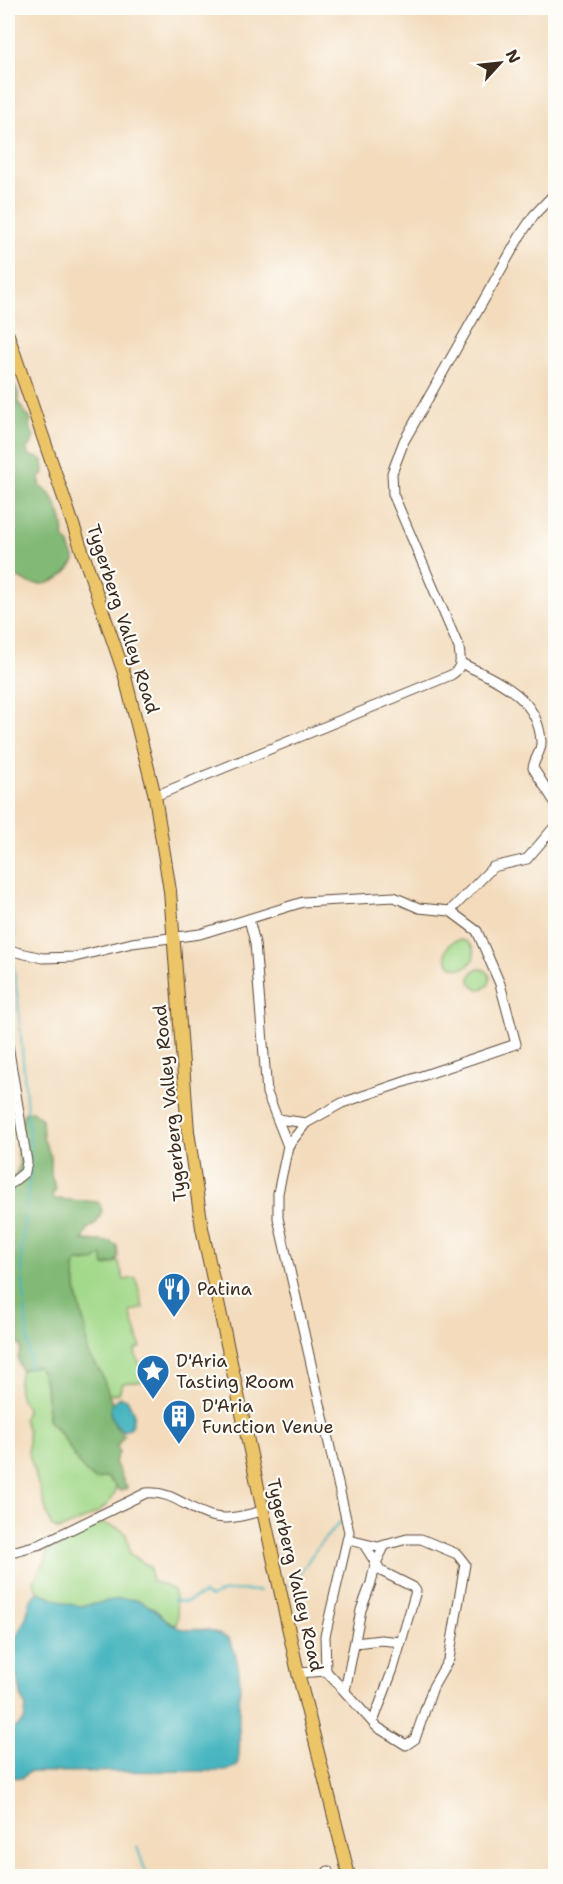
<svg xmlns="http://www.w3.org/2000/svg" width="563" height="1884" font-family="'Shantell Sans',sans-serif">
	<style>
		.green { fill: #a3d98a; stroke: #6f8254; stroke-width: 1.5 }
		.forest { fill: #82b976; stroke: #5e724a; stroke-width: 1.5 }
		.water { fill: #46b5bf; stroke: #40706e; stroke-width: 1.5 }
		.lines { fill: none; stroke-linecap: round; stroke-linejoin: round }
		.stream { stroke: #46b5bf; stroke-width: 2 }
		.minor-casing { stroke: #574536; stroke-width: 11 }
		.major-casing { stroke: #574536; stroke-width: 14 }
		.minor { stroke: #fff; stroke-width: 9 }
		.major { stroke: #edc569; stroke-width: 12 }
		.labels { text-anchor: middle; stroke-width: 4.5; stroke-linejoin: round; paint-order: stroke }
		.street-label { font-size: 18px; fill: #3b2a1e; stroke: #fdfcf7 }
		.poi-label { font-size: 18px; fill: #3b2a1e; stroke: #fdfcf7; text-anchor: start }
	</style>
	<rect width="100%" height="100%" fill="#fdfcf7"/>
	<filter id="ink" filterUnits="userSpaceOnUse"><feTurbulence type="fractalNoise" baseFrequency=".0167" numOctaves="2"/><feDisplacementMap in="SourceGraphic" scale="12" xChannelSelector="R" yChannelSelector="G"/><feConvolveMatrix kernelMatrix="1 2 1 2 8 2 1 2 1" color-interpolation-filters="sRGB"/></filter>
	<filter id="wash" filterUnits="userSpaceOnUse"><feTurbulence type="fractalNoise" baseFrequency=".008" numOctaves="4" result="noise"/><feDisplacementMap in="SourceGraphic" scale="24" xChannelSelector="R" yChannelSelector="G"/><feGaussianBlur stdDeviation="1.35" result="paint"/><feColorMatrix in="noise" values="0 0 0 0 0 0 0 0 0 0 0 0 0 0 0 0 0 1.4 0 .05"/><feComposite in="paint" operator="in"/></filter>
	<g filter="url(#wash)">
		<rect width="100%" height="100%" fill="#f3dbbc"/>
		<g class="green">
			<circle cx="460" cy="954" r="14"/>
			<circle cx="480" cy="979" r="10"/>
			<path d="M 102,1254 L 107,1266 L 118,1261 L 124,1280 L 136,1278 L 143,1308 L 130,1312 L 141,1348 L 136,1349 L 135,1353 L 146,1381 L 123,1383 L 119,1393 L 108,1395 L 97,1366 L 87,1352 L 86,1332 L 77,1295 L 74,1266 L 78,1261 L 87,1262 Z"/>
			<path d="M 37,1366 C 48,1377 47,1406 48,1420 L 71,1447 L 73,1455 L 107,1477 L 116,1487 C 113,1512 79,1521 59,1530 L 51,1526 L 28,1451 L 28,1430 L 23,1419 L 27,1408 C 17,1395 17,1385 21,1370 Z"/>
			<path d="M 101,1523 C 127,1531 126,1527 130,1554 L 150,1567 L 152,1581 L 173,1589 L 178,1615 L 176,1626 C 163,1619 156,1607 141,1602 C 118,1594 103,1605 82,1606 C 65,1607 52,1595 37,1592 L 34,1580 L 46,1560 L 47,1550 Z"/>
		</g>
		<g class="forest">
			<path d="M 8,351 L 8,362 L 12,368 L 10,377 L 18,392 L 19,404 L 31,420 L 29,426 L 34,436 L 31,445 L 26,449 L 29,455 L 43,460 L 44,473 L 39,478 L 41,487 C 54,493 66,523 63,537 L 68,543 L 75,561 C 58,588 31,592 8,570 Z"/>
			<path d="M 32,1111 L 42,1119 L 43,1138 L 51,1157 L 51,1175 L 56,1189 L 52,1195 L 54,1199 L 98,1202 L 102,1210 C 99,1219 98,1225 88,1228 L 83,1240 L 111,1242 L 117,1246 L 118,1257 L 115,1262 L 104,1266 L 102,1255 L 94,1261 L 78,1261 L 74,1267 L 77,1295 L 86,1332 L 87,1352 L 101,1373 L 111,1400 L 115,1426 L 124,1435 L 117,1446 L 119,1452 L 115,1462 L 127,1488 L 120,1491 L 107,1477 L 95,1480 C 72,1465 69,1436 48,1420 C 48,1406 48,1376 37,1366 L 21,1370 L 18,1359 L 21,1348 L 17,1342 L 8,1342 L 8,1180 C 28,1169 14,1155 17,1137 C 18,1129 22,1121 24,1113 Z"/>
		</g>
		<g class="water">
			<path d="M 121,1397 L 127,1399 L 134,1414 L 131,1427 L 123,1431 C 110,1421 103,1405 121,1397 Z"/>
			<path d="M 37,1592 C 52,1595 65,1606 81,1606 C 97,1605 113,1597 130,1599 C 149,1601 159,1615 173,1625 C 185,1633 195,1628 208,1630 C 215,1631 223,1636 229,1639 C 242,1665 240,1685 239,1713 C 238,1731 242,1748 237,1766 L 226,1771 L 29,1772 L 22,1778 L 10,1777 L 8,1772 L 8,1733 L 24,1721 L 26,1707 C 21,1700 21,1693 19,1684 C 18,1677 12,1670 11,1662 C 9,1643 20,1633 26,1617 C 30,1605 27,1603 37,1592 Z"/>
		</g>
		<g class="lines">
			<g class="stream">
				<path d="M 8,854 L 9,905 L 15,936 L 13,950"/>
				<path d="M 12,955 L 18,1001 L 31,1158"/>
				<path d="M 30,1368 L 21,1253 L 31,1164"/>
				<path d="M 288,1585 L 294,1582 L 319,1545 L 344,1518"/>
				<path d="M 173,1600 L 186,1602 L 204,1594 L 211,1597 C 226,1588 243,1590 260,1591"/>
				<path d="M 137,1847 L 147,1876"/>
			</g>
		</g>
	</g>
	<g filter="url(#ink)">
		<g class="lines">
			<defs>
				<g id="minor">
					<path d="M 461,663 C 496,680 538,696 541,741 C 542,752 534,758 533,768 L 556,804"/>
					<path d="M 155,796 L 451,675 C 462,669 461,660 459,648 L 393,494 L 392,473 L 404,441 L 520,236 L 534,215 L 556,192"/>
					<path d="M 450,911 L 493,867 L 527,859 L 556,825"/>
					<path d="M 249,919 L 255,943 L 267,1093 L 288,1146 L 278,1193 L 278,1218 L 349,1532 L 325,1636 L 326,1671 L 377,1727 L 406,1745 L 415,1739 L 433,1687 L 449,1659 L 465,1564 L 457,1554 L 421,1539 L 407,1539 L 378,1547 L 349,1540"/>
					<path d="M 8,950 L 42,958 L 75,957 L 132,943 L 200,934 L 303,902 L 394,897 L 419,908 L 450,911 L 477,931 L 500,984 L 516,1044 L 342,1103 L 306,1123 L 288,1146"/>
					<path d="M 8,1045 L 27,1162 L 25,1172 L 8,1186"/>
					<path d="M 278,1119 L 306,1123"/>
					<path d="M 365,1546 L 381,1571 L 413,1587 L 416,1591 L 393,1669 L 373,1722"/>
					<path d="M 8,1553 L 41,1544 L 146,1493 C 172,1490 188,1510 211,1516 C 228,1521 246,1515 262,1511"/>
					<path d="M 355,1643 L 381,1640 L 401,1642"/>
					<path d="M 298,1673 L 326,1671"/>
					<path d="M 345,1691 L 361,1610 L 371,1583 L 375,1565 L 385,1545"/>
					<path d="M 324,1876 L 328,1871"/>
				</g>
				<path id="major" d="M 8,335 L 124,673 L 155,796 L 170,891 L 188,1131 L 202,1228 L 298,1673 L 349,1876"/>
			</defs>
			<use href="#minor" class="minor-casing"/>
			<use href="#major" class="major-casing"/>
			<use href="#minor" class="minor"/>
			<use href="#major" class="major"/>
		</g>
	</g>
	<defs>
		<symbol id="restaurant-pin" viewBox="-11 -11 22 30"><path d="M0 17L-7.5 6A9.5 9.5 0 1 1 7.5 6Z" fill="#1f6fb2" stroke="#fdfcf7"/><path d="M-5-6h1v4h1v-4h1v4h1v-4h1v5L-1.5 .5V6h-2V.5L-5-1ZM5-6V6H3V1.5H1.5Q1.5-4 5-6Z" fill="#fff"/></symbol>
		<symbol id="sight-pin" viewBox="-11 -11 22 30"><path d="M0 17L-7.5 6A9.5 9.5 0 1 1 7.5 6Z" fill="#1f6fb2" stroke="#fdfcf7"/><path d="M0-6L1.8-2.2L6-1.7L2.9 1.2L3.7 5.4L0 3.3L-3.7 5.4L-2.9 1.2L-6-1.7L-1.8-2.2Z" fill="#fff"/></symbol>
		<symbol id="building-pin" viewBox="-11 -11 22 30"><path d="M0 17L-7.5 6A9.5 9.5 0 1 1 7.5 6Z" fill="#1f6fb2" stroke="#fdfcf7"/><path d="M-4-6H4V6H1V3H-1V6H-4ZM-2.5-4.3h1.7v1.8h-1.7ZM.8-4.3h1.7v1.8H.8ZM-2.5-1h1.7V.8h-1.7ZM.8-1h1.7V.8H.8Z" fill="#fff"/></symbol>
	</defs>
	<g fill-rule="evenodd">
		<use href="#restaurant-pin" x="155" y="1270" width="38" height="52"/>
		<use href="#sight-pin" x="134" y="1352" width="38" height="52"/>
		<use href="#building-pin" x="160" y="1397" width="38" height="52"/>
	</g>
	<g class="labels">
		<g class="street-label">
			<text transform="translate(123 619) rotate(72)" y="6">Tygerberg Valley Road</text>
			<text transform="translate(170 1103) rotate(-96)" y="6">Tygerberg Valley Road</text>
			<text transform="translate(295 1575) rotate(77)" y="6">Tygerberg Valley Road</text>
		</g>
		<g class="poi-label">
			<text x="197" y="1295">Patina</text>
			<text x="176" y="1367">D'Aria<tspan x="176" dy="21">Tasting Room</tspan></text>
			<text x="202" y="1412">D'Aria<tspan x="202" dy="21">Function Venue</tspan></text>
		</g>
	</g>
	<rect width="563" height="1884" fill="none" stroke="#fdfcf7" stroke-width="30"/>
	<g transform="translate(500 63) rotate(63)" stroke="#fdfcf7" stroke-width="4.5" paint-order="stroke">
	<path d="M0-4.5L10 22L0 15L-10 22Z" fill="#3b2a1e"/>
	<text y="-9" font-size="16" font-weight="bold" text-anchor="middle" fill="#3b2a1e">N</text>
	</g>
</svg>
